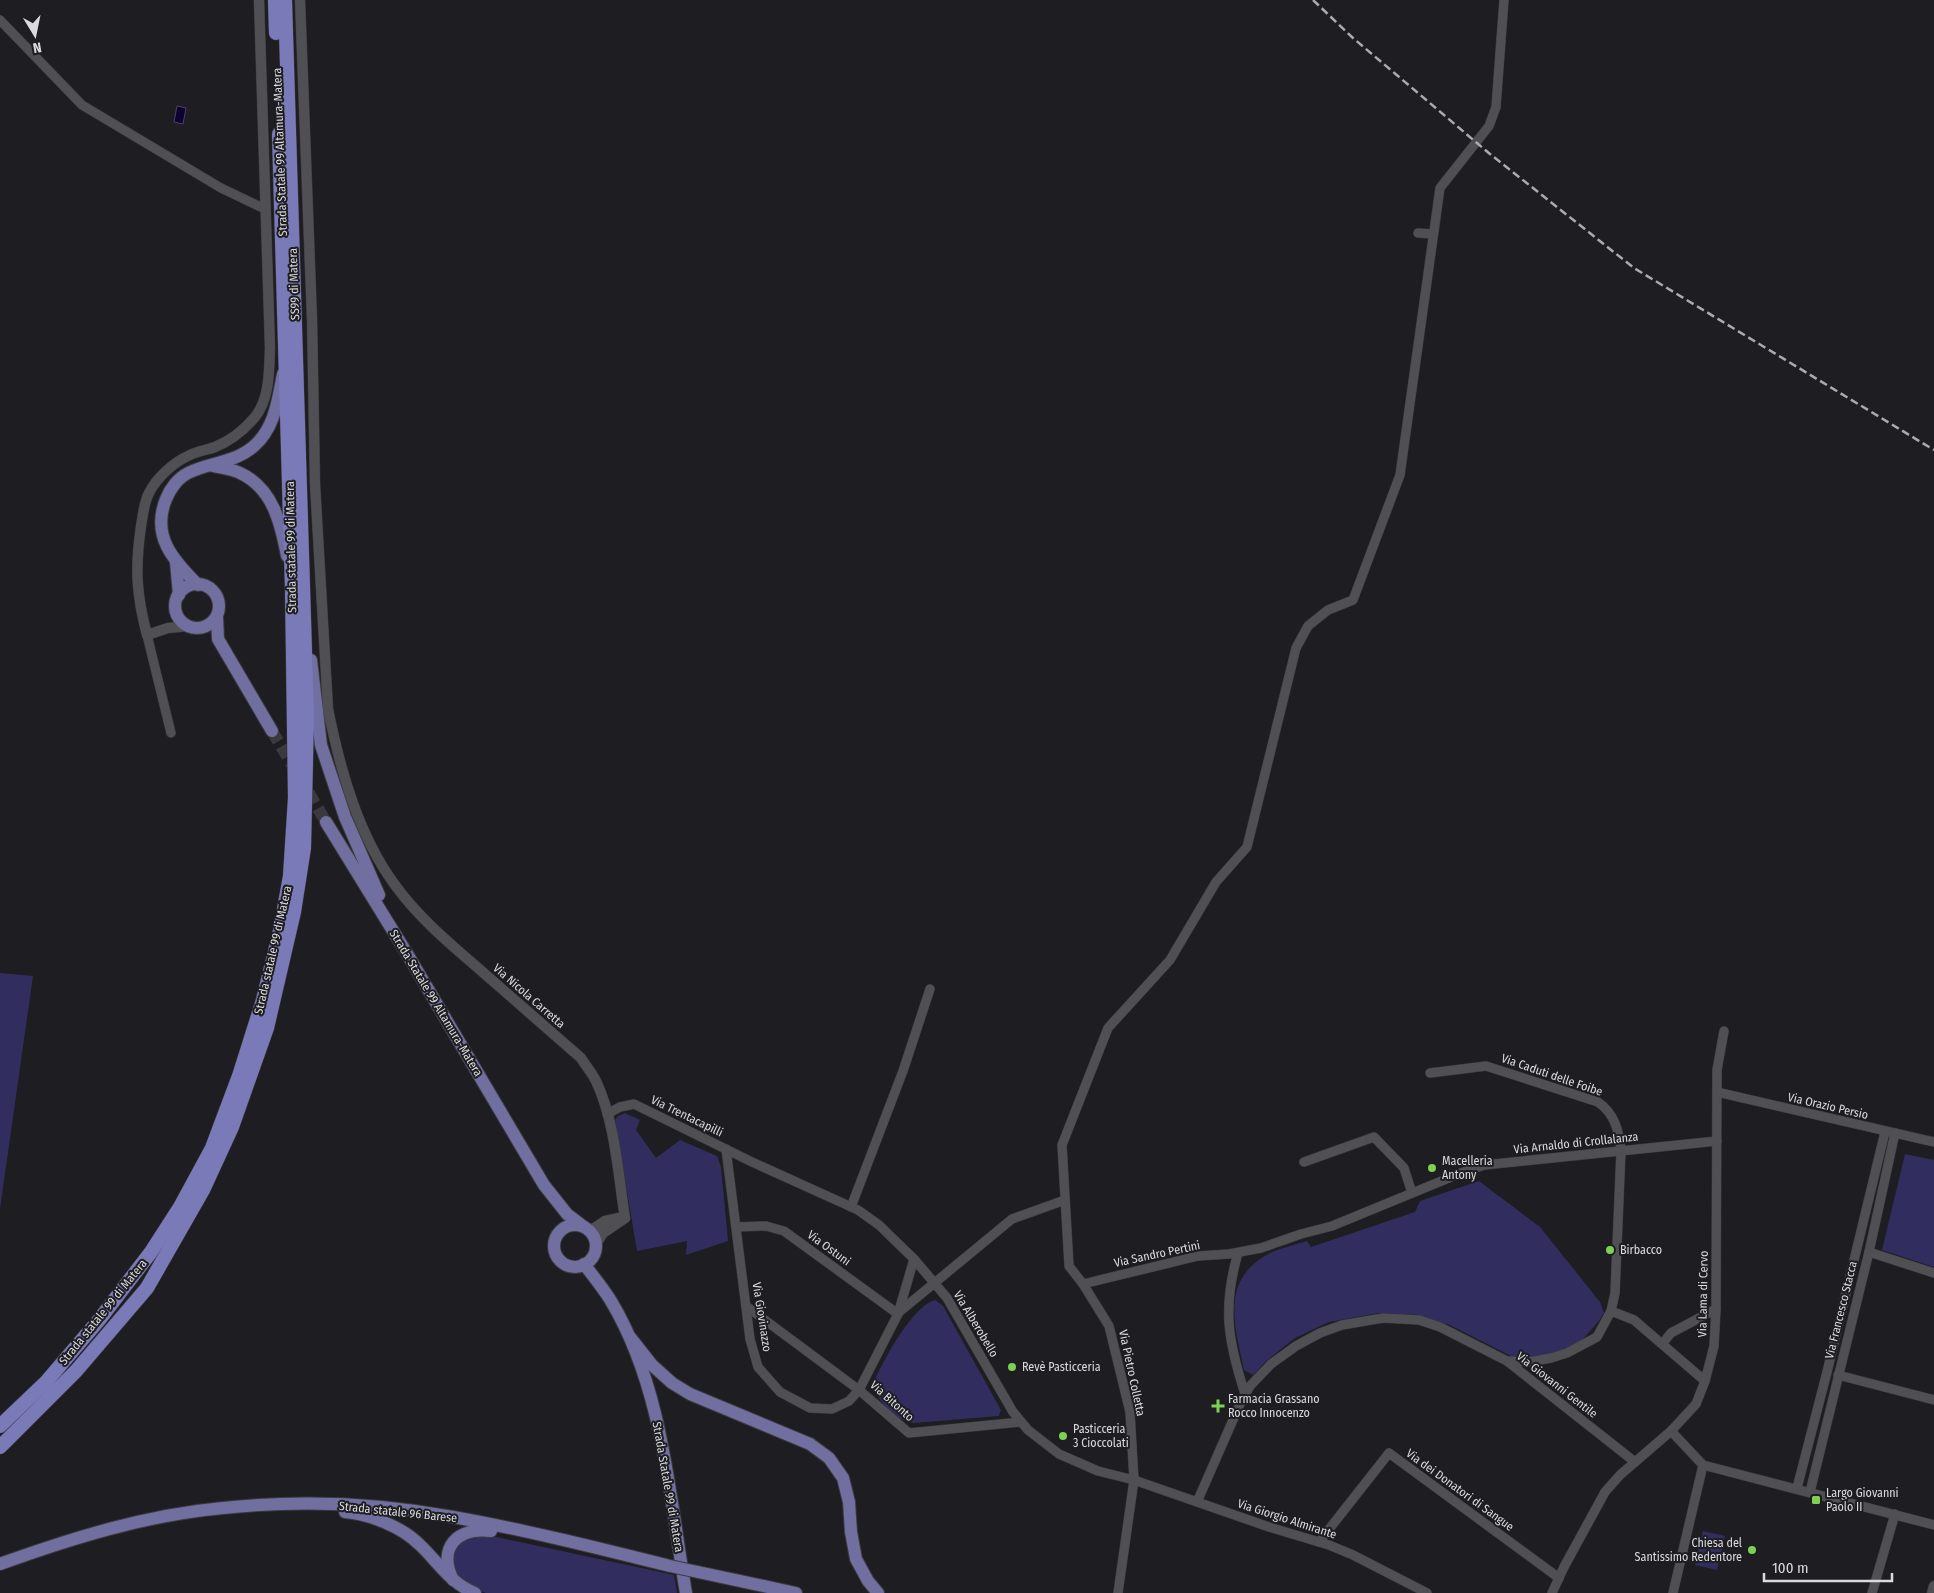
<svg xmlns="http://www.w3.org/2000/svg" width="1934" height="1593" font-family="'Fira Sans Condensed',sans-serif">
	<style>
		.green { fill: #312e5f }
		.water { fill: #0d0131; stroke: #4b4265 }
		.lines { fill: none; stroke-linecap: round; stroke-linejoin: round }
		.primary-tunnel { stroke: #3a3a3e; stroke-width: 12; stroke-dasharray: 12 6; stroke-linecap: butt }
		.minor-casing { stroke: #3b3b3e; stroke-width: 10 }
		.tertiary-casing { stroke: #3b3b3e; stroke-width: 11 }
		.primary-casing { stroke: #3b3b3e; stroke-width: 14 }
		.trunk-casing { stroke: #3b3b3e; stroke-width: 15 }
		.minor { stroke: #4f4f54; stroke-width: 9 }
		.tertiary { stroke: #4f4f54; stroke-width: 10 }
		.primary { stroke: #706fa0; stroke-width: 12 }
		.trunk { stroke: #7b7ab9; stroke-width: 14 }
		.rail { stroke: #ababaf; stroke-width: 2.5; stroke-dasharray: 8 4; stroke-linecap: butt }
		.primary-bridge-casing { stroke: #3b3b3e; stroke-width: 14; stroke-linecap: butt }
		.primary-bridge { stroke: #706fa0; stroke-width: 12 }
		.poi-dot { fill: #7ed053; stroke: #1d1d22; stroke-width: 2 }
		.labels { text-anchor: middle; stroke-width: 4; stroke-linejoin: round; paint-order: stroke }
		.street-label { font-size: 12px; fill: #dbdbde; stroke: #1d1d22 }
		.poi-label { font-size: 12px; fill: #dbdbde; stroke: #1d1d22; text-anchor: start }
	</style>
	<rect width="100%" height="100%" fill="#1d1d22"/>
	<g class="green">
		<path d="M 0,973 L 33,976 L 0,1209 Z"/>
		<path d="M 625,1113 L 640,1120 L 636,1130 L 656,1158 L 680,1140 L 717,1156 L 721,1167 L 728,1241 L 686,1255 L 687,1241 L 637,1251 L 615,1120 L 618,1116 Z"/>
		<path d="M 1905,1154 L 1934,1160 L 1934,1267 L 1882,1250 Z"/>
		<path d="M 1479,1181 L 1540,1227 L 1600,1302 L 1604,1313 L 1598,1322 L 1584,1338 L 1573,1347 L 1537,1358 L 1513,1357 L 1450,1325 L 1416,1315 L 1379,1313 L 1329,1322 L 1295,1338 L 1266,1361 L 1253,1375 L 1244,1370 C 1235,1325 1219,1280 1270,1253 C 1281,1248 1295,1245 1307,1241 L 1311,1247 L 1415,1212 L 1420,1201 Z"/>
		<path d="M 935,1300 L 943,1306 L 1001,1410 L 999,1416 L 914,1423 C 897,1422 879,1402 872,1386 C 881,1364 912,1306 935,1300 Z"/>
		<path d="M 1703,1531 L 1725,1536 L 1717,1570 L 1695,1565 Z"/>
		<path d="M 482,1534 L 674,1575 L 677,1593 L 486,1593 L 463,1584 L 455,1575 L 453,1554 L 466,1537 Z"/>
	</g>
	<path class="water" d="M 177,106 L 186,108 L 183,124 L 174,122 Z"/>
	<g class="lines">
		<path class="primary-tunnel" d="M 272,731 L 326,822"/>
		<defs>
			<g id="minor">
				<path d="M 0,20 L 82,105 L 221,188 L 265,209"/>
				<path d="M 1418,233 L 1433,234"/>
				<path d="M 147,635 L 171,733"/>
				<path d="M 1430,1073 L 1486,1066 L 1598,1102 C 1615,1114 1619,1131 1621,1151 L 1615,1293 L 1611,1311 L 1597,1337 L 1567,1353 L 1551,1358 L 1529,1362 L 1507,1361"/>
				<path d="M 1717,1092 L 1934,1142"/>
				<path d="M 607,1114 L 620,1107 L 634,1104 L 752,1162 L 858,1210 L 879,1225 L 914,1259 L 947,1298 L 1013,1412 L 1028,1430 L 1059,1454 L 1098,1471 L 1134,1480 L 1269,1527 L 1329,1545 L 1353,1555 L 1427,1593"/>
				<path d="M 726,1149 L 750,1339 L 758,1367 L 780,1392 L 810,1408 L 832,1409 L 849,1401 L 859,1390 L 898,1314 L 914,1259"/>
				<path d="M 1304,1162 L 1374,1137 L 1404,1168 L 1412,1193"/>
				<path d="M 851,1207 L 903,1071 L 930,989"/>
				<path d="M 736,1227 L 766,1226 L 784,1231 L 898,1314"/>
				<path d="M 1869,1252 L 1934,1273"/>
				<path d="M 1238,1253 C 1222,1308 1228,1341 1245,1394"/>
				<path d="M 1083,1284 L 1198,1256 L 1229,1254 L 1261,1248 L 1301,1234 L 1332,1226 L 1461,1173 L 1484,1165 L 1717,1141"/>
				<path d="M 746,1306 L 859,1390 L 909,1433 L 1021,1422"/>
				<path d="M 1611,1311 L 1634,1320 L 1705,1381"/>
				<path d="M 898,1313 L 1012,1219 L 1065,1200"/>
				<path d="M 1662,1344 L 1671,1333 L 1716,1309"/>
				<path d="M 1838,1375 L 1934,1400"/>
				<path d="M 1671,1431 L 1703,1465 L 1934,1525"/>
				<path d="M 1797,1488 L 1827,1372 L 1885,1132"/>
				<path d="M 1810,1492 L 1869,1252 L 1895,1133"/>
				<path d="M 1197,1502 L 1240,1404 L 1250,1386 L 1271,1364 L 1296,1346 L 1320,1333 L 1342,1325 L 1383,1318 L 1419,1320 L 1440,1327 L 1507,1361 L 1635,1462"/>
				<path d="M 1319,1542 L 1389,1453 L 1559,1578"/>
				<path d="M 1118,1593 L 1134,1480 L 1130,1412 L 1109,1326 L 1083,1284 L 1069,1266 L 1062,1145 L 1108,1028 L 1170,960 L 1216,882 L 1247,847 L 1296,648 L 1308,626 L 1328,610 L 1353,600 L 1400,475 L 1440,188 L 1489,126 L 1496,107 L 1504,0"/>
				<path d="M 1552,1593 L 1564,1567 L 1605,1492 L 1620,1475 L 1671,1431 L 1696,1404 L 1705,1381 L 1714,1346 L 1716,1309 L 1717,1070 L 1724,1031"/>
				<path d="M 1673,1593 L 1703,1465"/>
				<path d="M 1872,1593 L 1895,1514"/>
			</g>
			<g id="tertiary">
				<path d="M 300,0 L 312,319 L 315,484 L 328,709 C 340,769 358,835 395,885 C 418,917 449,943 478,968 C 512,998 547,1028 581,1058 C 586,1066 592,1073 596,1081 C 615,1121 618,1174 625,1218"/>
				<path d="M 189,626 L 168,628 L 147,635 C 136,593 135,568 141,526 C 143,515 144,502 149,493 C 157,477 174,462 190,455 C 198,451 207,450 215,447 C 230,441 244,430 255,417 C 270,398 269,371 270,348 L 259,0"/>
				<path d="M 590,1231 L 605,1221 L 619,1218"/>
				<path d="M 596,1244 L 603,1233 L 625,1218"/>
				<path d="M 1932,1593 L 1934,1586"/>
			</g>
			<g id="primary">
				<path d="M 213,466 C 222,468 232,469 240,473 C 273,488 281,524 287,556"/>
				<path d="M 176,562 L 179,595"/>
				<circle cx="197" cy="606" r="22"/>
				<path d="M 198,585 C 173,560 151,536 166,499 C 170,489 178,478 188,473 C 210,462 235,463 254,446 C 275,428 278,399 283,374"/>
				<path d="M 217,617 L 218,639 L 272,731"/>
				<path d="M 311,660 L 321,745 L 345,817 L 379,895"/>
				<path d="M 326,822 L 406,952 L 544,1185 L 567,1214 L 584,1227"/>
				<circle cx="575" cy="1246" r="21"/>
				<path d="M 584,1264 C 593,1276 603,1288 611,1301 C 663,1388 669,1495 686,1593"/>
				<path d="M 630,1337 L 652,1365 L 672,1383 L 690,1394 L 810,1444 L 829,1458 L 843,1478 L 849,1502 L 851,1532 L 856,1559 L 868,1581 L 878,1593"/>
				<path d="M 345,1512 C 370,1514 402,1527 420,1545 C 438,1562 450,1583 475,1593"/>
				<path d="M 0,1564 C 72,1538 146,1515 223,1508 C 298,1500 378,1503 453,1517 C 526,1530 598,1548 670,1566"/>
				<path d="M 698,1572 L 796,1593"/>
				<path d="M 453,1580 C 437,1547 458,1527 491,1531"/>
			</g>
			<g id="trunk">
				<path d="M 275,0 L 276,33"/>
				<path d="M 0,1426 L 46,1382 L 99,1320 L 151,1252 L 180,1207 L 212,1148 L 239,1076 L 263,1000 L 280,931 L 290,876 L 295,798 L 292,589 L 279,134"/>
				<path d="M 0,1447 L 76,1371 L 147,1288 L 203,1190 L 232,1127 L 267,1028 L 294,912 L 304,848 L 307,717 L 285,0"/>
			</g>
		</defs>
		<use href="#minor" class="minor-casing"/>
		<use href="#tertiary" class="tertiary-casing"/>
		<use href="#primary" class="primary-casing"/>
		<use href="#trunk" class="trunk-casing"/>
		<use href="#minor" class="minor"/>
		<use href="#tertiary" class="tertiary"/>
		<use href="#primary" class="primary"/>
		<use href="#trunk" class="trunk"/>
		<path class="rail" d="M 1313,0 L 1353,38 L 1490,154 L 1634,268 L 1934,450"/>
		<defs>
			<path id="primary-bridge" d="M 670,1566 L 698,1572"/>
		</defs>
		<use href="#primary-bridge" class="primary-bridge-casing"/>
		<use href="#primary-bridge" class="primary-bridge"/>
	</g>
	<g class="poi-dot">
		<circle cx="1432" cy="1168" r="5"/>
		<circle cx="1610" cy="1250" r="5"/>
		<circle cx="1012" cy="1367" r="5"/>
		<path d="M1215.5 1398.5h5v5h5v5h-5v5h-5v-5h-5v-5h5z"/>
		<circle cx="1063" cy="1436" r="5"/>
		<rect x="1811" y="1495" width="10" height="10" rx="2.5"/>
		<circle cx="1752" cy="1550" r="5"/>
	</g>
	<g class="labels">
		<g class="street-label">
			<text transform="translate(280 152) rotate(-92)" y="4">Strada Statale 99 Altamura-Matera</text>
			<text transform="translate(294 284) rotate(-92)" y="4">SS99 di Matera</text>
			<text transform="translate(291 547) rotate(-91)" y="4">Strada statale 99 di Matera</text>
			<text transform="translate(273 950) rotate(-77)" y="4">Strada statale 99 di Matera</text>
			<text transform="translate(529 996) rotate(41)" y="4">Via Nicola Carretta</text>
			<text transform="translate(436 1003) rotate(59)" y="4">Strada Statale 99 Altamura-Matera</text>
			<text transform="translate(1552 1075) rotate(19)" y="4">Via Caduti delle Foibe</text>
			<text transform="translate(1828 1106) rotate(13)" y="4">Via Orazio Persio</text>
			<text transform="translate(687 1116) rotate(26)" y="4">Via Trentacapilli</text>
			<text transform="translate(1576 1143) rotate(-6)" y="4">Via Arnaldo di Crollalanza</text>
			<text transform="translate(829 1248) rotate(36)" y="4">Via Ostuni</text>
			<text transform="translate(1157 1254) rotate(-12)" y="4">Via Sandro Pertini</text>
			<text transform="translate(1703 1294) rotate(-89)" y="4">Via Lama di Cervo</text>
			<text transform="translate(1841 1310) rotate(-76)" y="4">Via Francesco Stacca</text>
			<text transform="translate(103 1312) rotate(-51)" y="4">Strada statale 99 di Matera</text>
			<text transform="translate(762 1317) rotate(81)" y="4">Via Giovinazzo</text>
			<text transform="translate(976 1324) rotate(59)" y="4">Via Alberobello</text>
			<text transform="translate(1132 1373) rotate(78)" y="4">Via Pietro Colletta</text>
			<text transform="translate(1557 1385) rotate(38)" y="4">Via Giovanni Gentile</text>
			<text transform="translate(892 1401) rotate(42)" y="4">Via Bitonto</text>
			<text transform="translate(668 1487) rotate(80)" y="4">Strada Statale 99 di Matera</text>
			<text transform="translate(1460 1490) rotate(36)" y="4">Via dei Donatori di Sangue</text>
			<text transform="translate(398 1512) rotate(6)" y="4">Strada statale 96 Barese</text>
			<text transform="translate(1287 1519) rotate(18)" y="4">Via Giorgio Almirante</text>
		</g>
		<g class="poi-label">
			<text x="1442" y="1165">Macelleria<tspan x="1442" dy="14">Antony</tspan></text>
			<text x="1620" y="1254">Birbacco</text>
			<text x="1022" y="1371">Revè Pasticceria</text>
			<text x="1228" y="1403">Farmacia Grassano<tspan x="1228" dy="14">Rocco Innocenzo</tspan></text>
			<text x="1073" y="1433">Pasticceria<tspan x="1073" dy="14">3 Cioccolati</tspan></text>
			<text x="1826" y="1497">Largo Giovanni<tspan x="1826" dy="14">Paolo II</tspan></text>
			<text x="1742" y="1547" text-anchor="end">Chiesa del<tspan x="1742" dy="14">Santissimo Redentore</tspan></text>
		</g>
	</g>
	<g transform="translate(35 35) rotate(170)" stroke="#1d1d22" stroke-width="4" paint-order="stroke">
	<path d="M0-4L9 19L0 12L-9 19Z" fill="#dbdbde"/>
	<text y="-8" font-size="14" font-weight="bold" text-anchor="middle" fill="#dbdbde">N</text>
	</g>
	<path d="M1764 1573v8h128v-8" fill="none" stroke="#dbdbde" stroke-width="2.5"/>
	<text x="1772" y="1573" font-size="15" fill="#dbdbde" stroke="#1d1d22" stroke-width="4" paint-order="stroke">100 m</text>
</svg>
